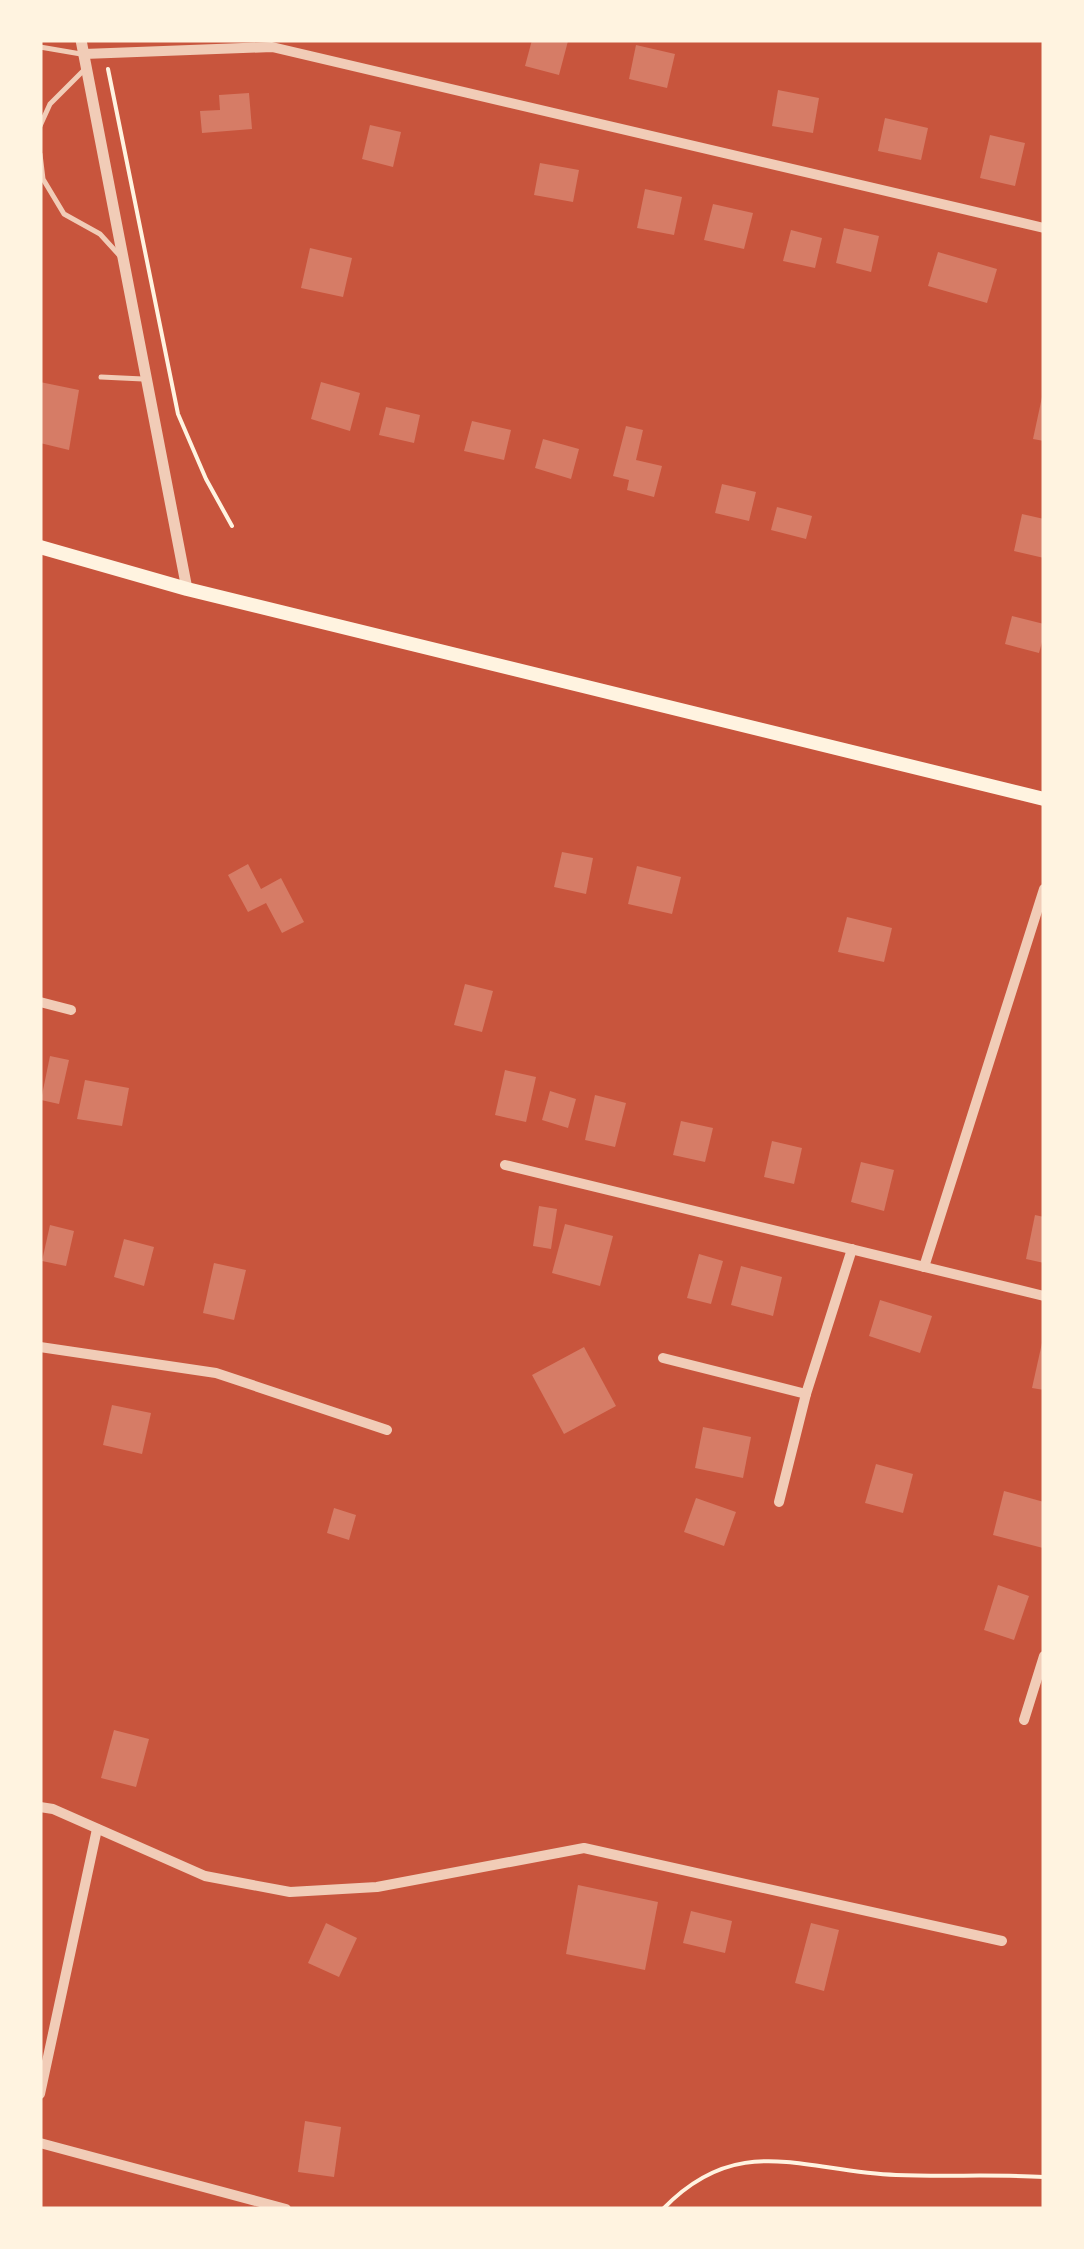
<svg xmlns="http://www.w3.org/2000/svg" width="1084" height="2249" font-family="'Alegreya Sans',sans-serif">
	<style>
		.building { fill: #d67c66 }
		.lines { fill: none; stroke-linecap: round; stroke-linejoin: round }
		.path { stroke: #fff3e0; stroke-width: 4 }
		.service { stroke: #f1ccb7; stroke-width: 5 }
		.minor { stroke: #f1ccb7; stroke-width: 10 }
		.tertiary { stroke: #f1ccb7; stroke-width: 11 }
		.secondary { stroke: #fff3e0; stroke-width: 14 }
	</style>
	<rect width="100%" height="100%" fill="#c8553d"/>
	<g class="building">
		<path d="M 532,40 L 568,41 L 559,75 L 525,66 Z"/>
		<path d="M 636,45 L 675,54 L 667,88 L 629,79 Z"/>
		<path d="M 778,90 L 819,98 L 813,133 L 772,126 Z"/>
		<path d="M 249,93 L 252,129 L 202,133 L 200,111 L 220,110 L 219,95 Z"/>
		<path d="M 885,118 L 928,128 L 921,160 L 878,151 Z"/>
		<path d="M 370,125 L 401,132 L 393,167 L 362,159 Z"/>
		<path d="M 990,135 L 1025,143 L 1015,186 L 980,178 Z"/>
		<path d="M 540,163 L 579,170 L 573,202 L 534,195 Z"/>
		<path d="M 645,189 L 682,197 L 674,235 L 637,228 Z"/>
		<path d="M 713,204 L 753,213 L 744,249 L 704,240 Z"/>
		<path d="M 844,228 L 879,236 L 871,272 L 836,263 Z"/>
		<path d="M 791,230 L 822,238 L 815,268 L 783,261 Z"/>
		<path d="M 310,248 L 352,258 L 343,297 L 301,288 Z"/>
		<path d="M 938,252 L 997,269 L 987,303 L 928,286 Z"/>
		<path d="M 40,382 L 79,390 L 69,450 L 40,443 Z"/>
		<path d="M 321,382 L 360,393 L 350,431 L 311,419 Z"/>
		<path d="M 1042,397 L 1044,397 L 1044,441 L 1033,439 Z"/>
		<path d="M 386,407 L 420,415 L 414,443 L 379,435 Z"/>
		<path d="M 472,421 L 511,430 L 504,460 L 464,451 Z"/>
		<path d="M 626,426 L 643,430 L 636,460 L 662,466 L 654,497 L 627,490 L 629,480 L 613,476 Z"/>
		<path d="M 543,439 L 579,449 L 571,479 L 535,468 Z"/>
		<path d="M 722,484 L 756,492 L 749,521 L 715,513 Z"/>
		<path d="M 777,507 L 812,516 L 806,539 L 771,530 Z"/>
		<path d="M 1022,514 L 1044,519 L 1044,558 L 1014,551 Z"/>
		<path d="M 1012,616 L 1044,624 L 1044,635 L 1039,653 L 1005,644 Z"/>
		<path d="M 562,852 L 593,858 L 586,894 L 554,887 Z"/>
		<path d="M 248,864 L 261,889 L 281,878 L 304,922 L 282,933 L 266,903 L 248,912 L 228,875 Z"/>
		<path d="M 637,866 L 681,877 L 672,914 L 628,904 Z"/>
		<path d="M 847,917 L 892,928 L 884,962 L 838,952 Z"/>
		<path d="M 465,984 L 493,991 L 482,1032 L 454,1025 Z"/>
		<path d="M 50,1056 L 69,1060 L 59,1104 L 41,1100 Z"/>
		<path d="M 505,1070 L 536,1077 L 526,1122 L 495,1115 Z"/>
		<path d="M 85,1080 L 129,1088 L 122,1126 L 77,1119 Z"/>
		<path d="M 550,1091 L 576,1099 L 568,1128 L 542,1120 Z"/>
		<path d="M 595,1095 L 626,1103 L 615,1147 L 585,1140 Z"/>
		<path d="M 681,1121 L 713,1128 L 705,1162 L 673,1155 Z"/>
		<path d="M 772,1141 L 802,1148 L 794,1184 L 764,1177 Z"/>
		<path d="M 861,1162 L 894,1170 L 884,1211 L 851,1202 Z"/>
		<path d="M 539,1206 L 557,1209 L 551,1249 L 533,1246 Z"/>
		<path d="M 1035,1215 L 1044,1217 L 1044,1263 L 1026,1259 Z"/>
		<path d="M 565,1224 L 613,1236 L 600,1286 L 552,1273 Z"/>
		<path d="M 50,1225 L 74,1231 L 66,1266 L 42,1261 Z"/>
		<path d="M 124,1239 L 154,1247 L 144,1286 L 114,1277 Z"/>
		<path d="M 699,1254 L 723,1261 L 711,1304 L 687,1298 Z"/>
		<path d="M 214,1263 L 246,1270 L 234,1320 L 203,1313 Z"/>
		<path d="M 741,1266 L 782,1277 L 773,1316 L 731,1305 Z"/>
		<path d="M 880,1300 L 932,1316 L 920,1353 L 869,1336 Z"/>
		<path d="M 1042,1343 L 1044,1343 L 1044,1390 L 1032,1388 Z"/>
		<path d="M 584,1347 L 616,1406 L 564,1434 L 532,1375 Z"/>
		<path d="M 112,1405 L 151,1413 L 142,1454 L 103,1445 Z"/>
		<path d="M 703,1427 L 751,1437 L 743,1478 L 695,1468 Z"/>
		<path d="M 876,1464 L 913,1474 L 903,1513 L 865,1503 Z"/>
		<path d="M 1004,1491 L 1044,1502 L 1043,1548 L 993,1535 Z"/>
		<path d="M 696,1498 L 736,1512 L 724,1546 L 684,1532 Z"/>
		<path d="M 334,1508 L 356,1515 L 349,1540 L 327,1533 Z"/>
		<path d="M 998,1585 L 1029,1596 L 1014,1640 L 984,1630 Z"/>
		<path d="M 114,1730 L 149,1739 L 136,1787 L 101,1778 Z"/>
		<path d="M 578,1885 L 658,1902 L 645,1970 L 566,1954 Z"/>
		<path d="M 691,1911 L 732,1921 L 725,1953 L 683,1943 Z"/>
		<path d="M 326,1923 L 357,1938 L 339,1977 L 308,1963 Z"/>
		<path d="M 811,1923 L 839,1930 L 824,1991 L 795,1983 Z"/>
		<path d="M 305,2121 L 341,2127 L 334,2177 L 298,2172 Z"/>
	</g>
	<g class="lines">
		<g class="path">
			<path d="M 108,69 L 178,414 L 206,479 L 232,526"/>
			<path d="M 663,2209 C 739,2130 805,2172 896,2175 C 946,2177 995,2174 1044,2177"/>
		</g>
		<g class="service">
			<path d="M 40,47 L 81,54"/>
			<path d="M 40,126 L 50,104 L 84,70"/>
			<path d="M 40,154 L 43,179 L 64,214 L 100,234 L 120,256"/>
			<path d="M 101,377 L 143,379"/>
		</g>
		<g class="minor">
			<path d="M 84,54 L 272,47 L 1044,228"/>
			<path d="M 40,1002 L 71,1010"/>
			<path d="M 505,1165 L 1044,1296"/>
			<path d="M 924,1267 L 1044,889"/>
			<path d="M 40,1347 L 216,1373 L 387,1430"/>
			<path d="M 663,1358 L 806,1394"/>
			<path d="M 779,1502 L 806,1394 L 852,1249"/>
			<path d="M 1024,1720 L 1044,1656"/>
			<path d="M 40,1807 L 53,1809 L 205,1876 L 290,1892 L 377,1887 L 584,1848 L 1002,1941"/>
			<path d="M 40,2094 L 97,1829"/>
			<path d="M 40,2143 L 286,2209"/>
		</g>
		<path class="tertiary" d="M 81,40 L 187,589"/>
		<path class="secondary" d="M 40,547 L 187,589 L 1044,799"/>
	</g>
	<rect width="1084" height="2249" fill="none" stroke="#fff3e0" stroke-width="85"/>
</svg>
